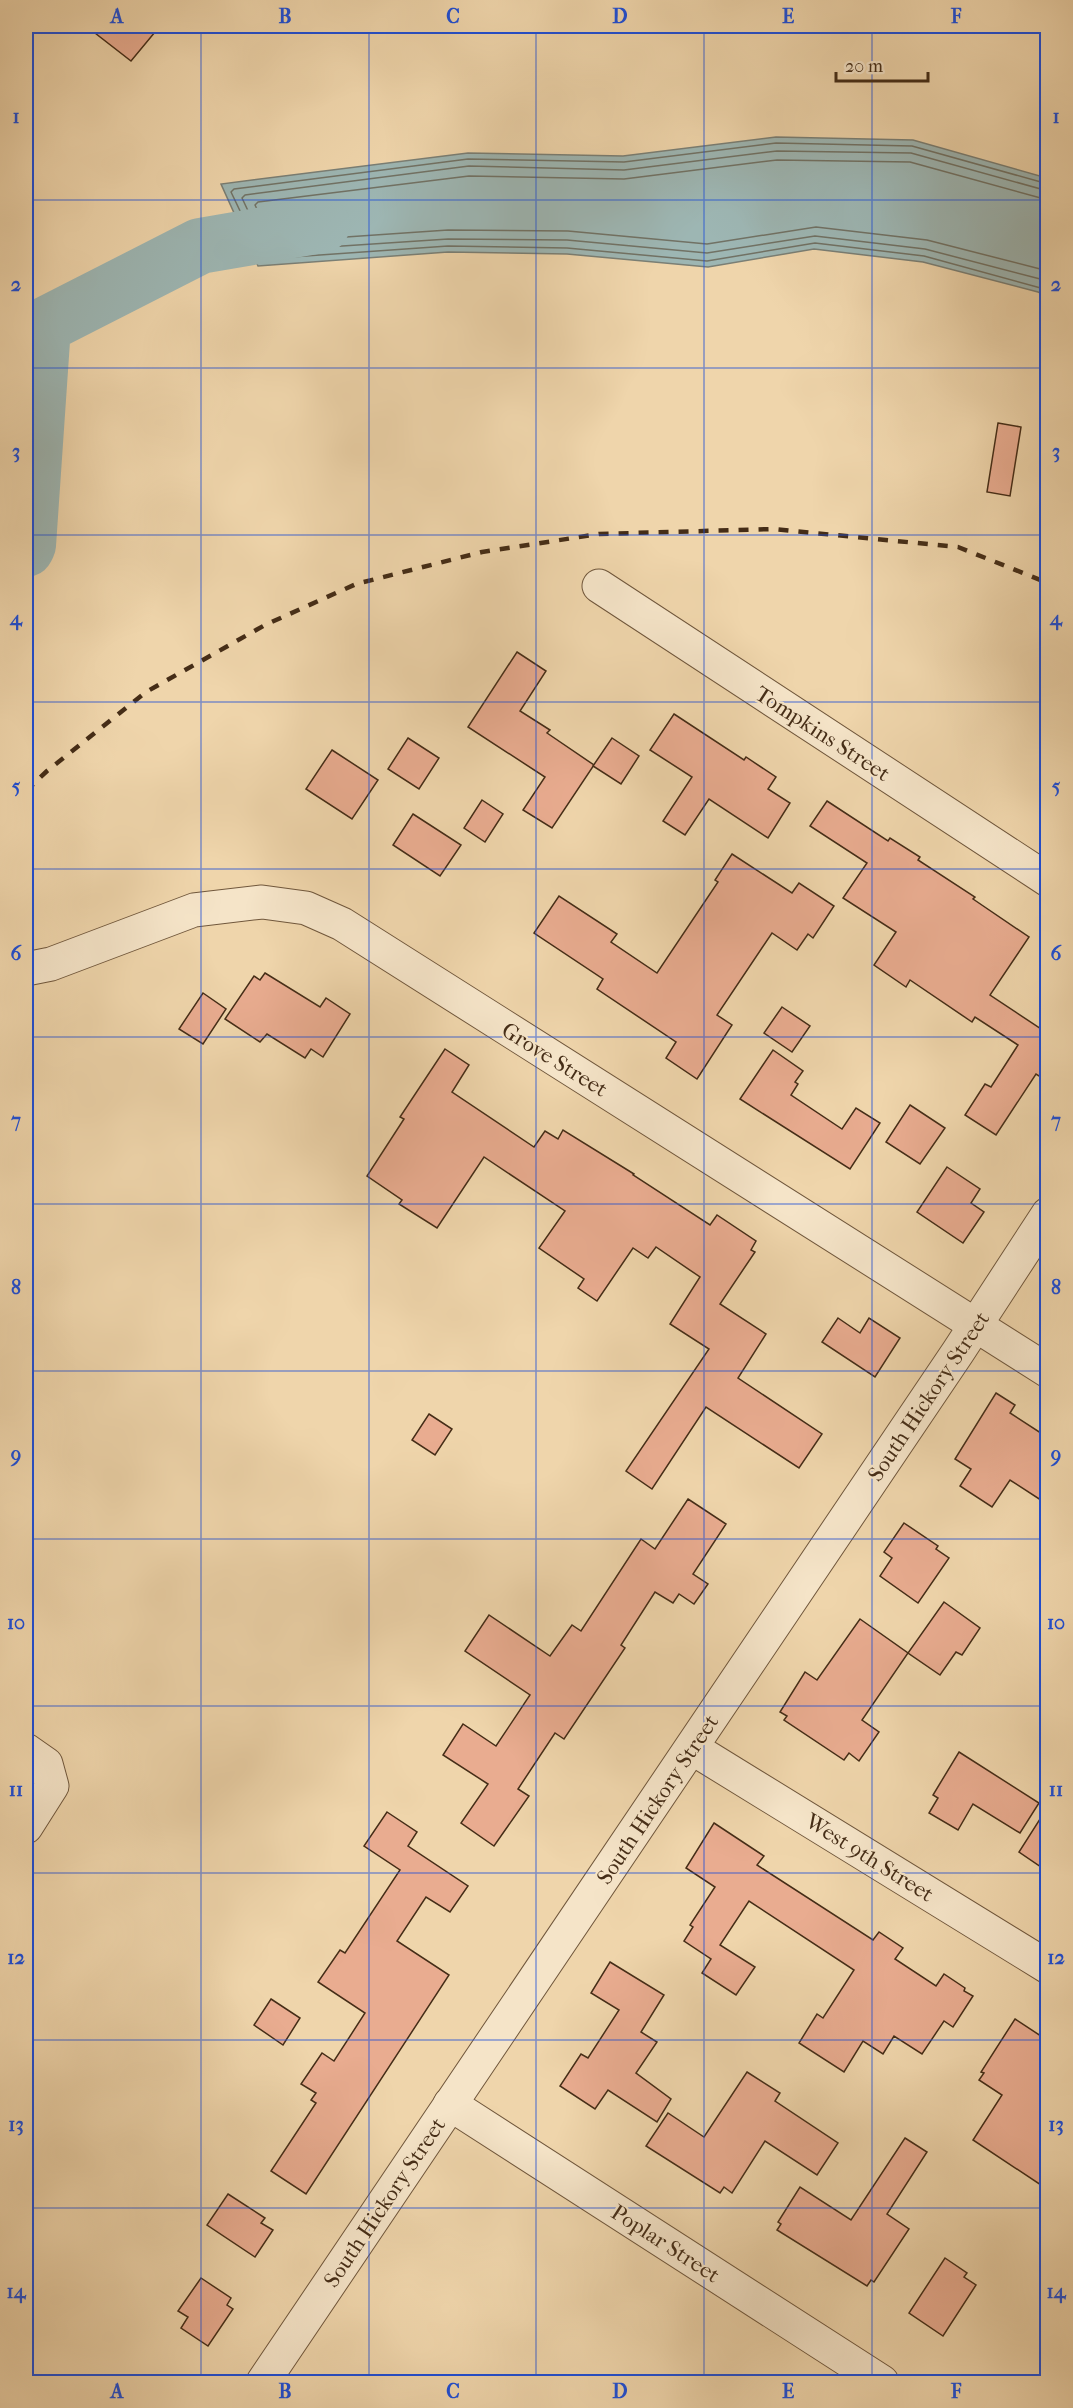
<svg xmlns="http://www.w3.org/2000/svg" width="1073" height="2408" font-family="'IM FELL French Canon',serif">
	<style>
		.water { fill: #9db6b3; stroke: #7a7f75; stroke-width: 1.5 }
		.lines { fill: none; stroke-linecap: round; stroke-linejoin: round }
		.shore { stroke: #717265; stroke-width: 1.5 }
		.river { stroke: #9db6b3; stroke-width: 56 }
		.building { fill: #e9ac90; stroke: #452d17; stroke-width: 1.5 }
		.minor-casing { stroke: #70573c; stroke-width: 35 }
		.minor { stroke: #f5e4c8; stroke-width: 33 }
		.rail { stroke: #452d17; stroke-width: 4.5; stroke-dasharray: 10 10; stroke-linecap: butt }
		.grid { fill: none; stroke: #1d4ed8; stroke-width: 1.5; stroke-opacity: 0.55 }
		.labels { text-anchor: middle; stroke-width: 4.5; stroke-linejoin: round; paint-order: stroke }
		.street-label { font-size: 22px; fill: #452d17; stroke: #f5e4c8 }
		.neatline { fill: none; stroke: #1d4ed8; stroke-width: 2 }
		.grid-label { font-size: 20px; text-anchor: middle; font-weight: bold; fill: #1d4ed8 }
	</style>
	<rect width="100%" height="100%" fill="#efd5ab"/>
	<filter id="stains"><feTurbulence type="fractalNoise" baseFrequency=".00333" numOctaves="4"/><feColorMatrix values="0 0 0 0 .2 0 0 0 0 .09 0 0 0 0 .02 0 0 0 .5 -.17"/></filter>
	<radialGradient id="worn" r=".72"><stop offset=".6" stop-color="#630" stop-opacity="0"/><stop offset="1" stop-color="#630" stop-opacity=".3"/></radialGradient>
	<path class="water" d="M 776,137 L 913,140 L 1047,178 L 1047,296 L 1038,292 L 923,262 L 814,249 L 708,267 L 567,254 L 448,252 L 258,266 L 221,184 L 468,153 L 623,156 Z"/>
	<g class="lines">
		<g class="shore">
			<path d="M 1048,184 L 912,146 L 776,143 L 624,162 L 468,159 L 234,189 L 231,192 L 263,259 L 448,246 L 567,248 L 707,261 L 815,243 L 924,256 L 1048,290"/>
			<path d="M 1048,191 L 911,153 L 777,151 L 624,170 L 469,166 L 245,195 L 242,198 L 267,251 L 448,239 L 567,240 L 707,253 L 815,236 L 925,249 L 1048,281"/>
			<path d="M 1048,200 L 910,162 L 777,160 L 624,179 L 469,176 L 258,202 L 255,205 L 273,242 L 448,230 L 568,231 L 707,244 L 816,227 L 927,240 L 1048,271"/>
		</g>
		<path class="river" d="M 26,549 L 28,545 L 43,326 L 200,246 L 322,225"/>
	</g>
	<g class="building">
		<path d="M 86,26 L 160,26 L 131,61 Z"/>
		<path d="M 998,423 L 1021,427 L 1010,496 L 987,492 Z"/>
		<path d="M 517,652 L 546,671 L 520,711 L 550,730 L 547,733 L 594,765 L 552,828 L 523,810 L 545,777 L 468,727 Z"/>
		<path d="M 674,714 L 744,760 L 746,757 L 776,777 L 768,789 L 790,803 L 768,838 L 709,799 L 685,835 L 663,821 L 692,777 L 650,750 Z"/>
		<path d="M 408,738 L 439,758 L 419,789 L 388,769 Z"/>
		<path d="M 612,738 L 639,756 L 621,784 L 593,766 Z"/>
		<path d="M 332,750 L 378,780 L 352,819 L 306,789 Z"/>
		<path d="M 482,800 L 503,814 L 485,842 L 464,828 Z"/>
		<path d="M 827,801 L 888,841 L 890,838 L 920,857 L 918,860 L 975,897 L 973,899 L 1029,937 L 990,995 L 1047,1033 L 1047,1081 L 1036,1074 L 996,1135 L 965,1115 L 985,1084 L 991,1087 L 1018,1045 L 975,1017 L 972,1022 L 910,980 L 906,987 L 874,965 L 896,932 L 843,898 L 867,863 L 810,826 Z"/>
		<path d="M 413,814 L 461,845 L 440,876 L 393,845 Z"/>
		<path d="M 732,854 L 792,893 L 799,883 L 834,906 L 813,938 L 808,934 L 797,950 L 772,933 L 717,1015 L 732,1025 L 697,1079 L 666,1058 L 676,1042 L 597,989 L 603,979 L 534,933 L 559,896 L 617,934 L 611,942 L 657,973 L 718,882 L 715,880 Z"/>
		<path d="M 265,973 L 320,1007 L 326,998 L 350,1014 L 323,1057 L 311,1049 L 305,1058 L 267,1034 L 260,1042 L 225,1019 L 254,976 L 260,980 Z"/>
		<path d="M 203,993 L 226,1009 L 203,1044 L 179,1029 Z"/>
		<path d="M 782,1007 L 810,1026 L 792,1052 L 764,1033 Z"/>
		<path d="M 445,1049 L 469,1065 L 452,1092 L 534,1147 L 545,1131 L 558,1139 L 563,1130 L 634,1174 L 633,1175 L 710,1225 L 717,1215 L 756,1241 L 751,1250 L 755,1252 L 720,1304 L 766,1334 L 738,1378 L 822,1434 L 799,1468 L 706,1407 L 652,1489 L 626,1471 L 709,1349 L 670,1324 L 700,1277 L 656,1247 L 648,1258 L 633,1248 L 597,1301 L 578,1288 L 584,1279 L 539,1248 L 565,1211 L 484,1157 L 437,1228 L 399,1204 L 402,1200 L 367,1176 L 404,1119 L 400,1117 Z"/>
		<path d="M 773,1050 L 803,1071 L 795,1082 L 798,1084 L 791,1095 L 842,1129 L 856,1108 L 880,1123 L 850,1169 L 740,1099 Z"/>
		<path d="M 910,1105 L 945,1128 L 920,1164 L 886,1142 Z"/>
		<path d="M 947,1167 L 980,1189 L 971,1203 L 984,1212 L 963,1243 L 917,1212 Z"/>
		<path d="M 838,1318 L 860,1333 L 869,1318 L 900,1338 L 875,1377 L 822,1342 Z"/>
		<path d="M 996,1393 L 1015,1405 L 1010,1413 L 1047,1437 L 1047,1504 L 1010,1480 L 992,1507 L 960,1486 L 971,1469 L 955,1459 Z"/>
		<path d="M 429,1414 L 452,1429 L 435,1455 L 412,1440 Z"/>
		<path d="M 688,1499 L 726,1524 L 693,1574 L 708,1584 L 694,1604 L 679,1594 L 673,1603 L 655,1592 L 621,1645 L 625,1648 L 564,1739 L 555,1733 L 518,1789 L 529,1796 L 494,1846 L 461,1823 L 488,1784 L 443,1755 L 463,1724 L 496,1746 L 530,1695 L 465,1651 L 489,1615 L 550,1656 L 572,1625 L 581,1631 L 641,1539 L 655,1549 Z"/>
		<path d="M 904,1523 L 938,1546 L 936,1549 L 949,1558 L 918,1603 L 880,1576 L 892,1558 L 884,1552 Z"/>
		<path d="M 944,1602 L 980,1628 L 962,1655 L 956,1652 L 940,1675 L 908,1653 Z"/>
		<path d="M 860,1619 L 908,1653 L 862,1720 L 879,1732 L 859,1761 L 849,1753 L 844,1760 L 784,1720 L 787,1716 L 780,1712 L 805,1672 L 817,1680 Z"/>
		<path d="M 959,1752 L 1039,1803 L 1020,1833 L 973,1804 L 958,1830 L 929,1813 L 938,1798 L 933,1795 Z"/>
		<path d="M 1047,1808 L 1047,1871 L 1019,1852 Z"/>
		<path d="M 387,1812 L 417,1832 L 408,1846 L 468,1886 L 450,1912 L 426,1897 L 397,1941 L 449,1975 L 306,2194 L 271,2171 L 316,2103 L 311,2100 L 316,2093 L 301,2084 L 322,2053 L 334,2061 L 365,2013 L 318,1982 L 340,1950 L 345,1953 L 400,1870 L 364,1846 Z"/>
		<path d="M 714,1823 L 764,1856 L 757,1865 L 873,1940 L 879,1932 L 903,1948 L 895,1959 L 936,1986 L 944,1974 L 965,1988 L 964,1991 L 973,1996 L 953,2027 L 944,2021 L 922,2054 L 894,2036 L 883,2054 L 863,2041 L 844,2072 L 799,2043 L 817,2014 L 823,2018 L 854,1970 L 749,1901 L 720,1945 L 755,1967 L 736,1995 L 702,1973 L 711,1959 L 684,1941 L 693,1927 L 690,1925 L 715,1887 L 686,1868 Z"/>
		<path d="M 610,1962 L 664,1995 L 641,2032 L 657,2042 L 636,2073 L 671,2099 L 657,2122 L 608,2090 L 595,2109 L 560,2086 L 581,2054 L 588,2058 L 619,2010 L 591,1993 Z"/>
		<path d="M 271,1999 L 300,2018 L 283,2045 L 254,2025 Z"/>
		<path d="M 1015,2019 L 1047,2040 L 1047,2189 L 973,2140 L 1002,2095 L 979,2080 L 984,2073 L 981,2072 Z"/>
		<path d="M 747,2072 L 780,2093 L 775,2101 L 838,2143 L 817,2175 L 765,2141 L 732,2193 L 724,2187 L 720,2193 L 646,2146 L 668,2113 L 704,2137 Z"/>
		<path d="M 905,2138 L 927,2152 L 887,2214 L 909,2229 L 874,2282 L 871,2280 L 867,2286 L 777,2230 L 781,2224 L 778,2222 L 800,2187 L 851,2220 Z"/>
		<path d="M 228,2194 L 265,2218 L 261,2223 L 273,2230 L 255,2257 L 207,2225 Z"/>
		<path d="M 945,2258 L 967,2273 L 964,2277 L 976,2285 L 943,2336 L 909,2313 Z"/>
		<path d="M 201,2278 L 231,2298 L 227,2305 L 233,2309 L 208,2346 L 181,2328 L 188,2317 L 178,2311 Z"/>
	</g>
	<g class="lines">
		<defs>
			<g id="minor">
				<path d="M 599,586 L 1048,880"/>
				<path d="M 26,969 L 51,964 L 194,910 L 262,902 L 306,908 L 342,924 L 1048,1371"/>
				<path d="M 692,1748 L 1048,1967"/>
				<path d="M 26,1750 L 46,1764 L 52,1786 L 26,1827"/>
				<path d="M 450,2104 L 882,2382"/>
				<path d="M 263,2382 L 958,1352 L 1048,1214"/>
			</g>
		</defs>
		<use href="#minor" class="minor-casing"/>
		<use href="#minor" class="minor"/>
		<path class="rail" d="M 26,791 L 47,771 L 146,692 L 265,625 L 356,584 L 482,552 L 599,534 L 773,529 L 958,547 L 1048,583"/>
	</g>
	<path class="grid" d="M 201,26 L 201,2382M 369,26 L 369,2382M 536,26 L 536,2382M 704,26 L 704,2382M 872,26 L 872,2382M 26,200 L 1048,200M 26,368 L 1048,368M 26,535 L 1048,535M 26,702 L 1048,702M 26,869 L 1048,869M 26,1037 L 1048,1037M 26,1204 L 1048,1204M 26,1371 L 1048,1371M 26,1539 L 1048,1539M 26,1706 L 1048,1706M 26,1873 L 1048,1873M 26,2040 L 1048,2040M 26,2208 L 1048,2208"/>
	<g class="labels">
		<g class="street-label">
			<text transform="translate(823 733) rotate(33)" y="8">Tompkins Street</text>
			<text transform="translate(555 1059) rotate(32)" y="8">Grove Street</text>
			<text transform="translate(928 1396) rotate(-56)" y="8">South Hickory Street</text>
			<text transform="translate(657 1799) rotate(-56)" y="8">South Hickory Street</text>
			<text transform="translate(870 1857) rotate(32)" y="8">West 9th Street</text>
			<text transform="translate(384 2202) rotate(-56)" y="8">South Hickory Street</text>
			<text transform="translate(666 2243) rotate(33)" y="8">Poplar Street</text>
		</g>
	</g>
	<rect width="1073" height="2408" fill="none" stroke="#efd5ab" stroke-width="66"/>
	<path d="M836 72v9h92v-9" fill="none" stroke="#452d17" stroke-width="3"/>
	<text x="845" y="72" font-size="18" fill="#452d17" stroke="#f5e4c8" stroke-width="4.5" paint-order="stroke">20 m</text>
	<rect x="33" y="33" width="1007" height="2342" class="neatline"/>
	<g class="grid-label">
		<text x="117" y="23">A</text>
		<text x="285" y="23">B</text>
		<text x="453" y="23">C</text>
		<text x="620" y="23">D</text>
		<text x="788" y="23">E</text>
		<text x="956" y="23">F</text>
		<text x="16" y="123">1</text>
		<text x="1056" y="123">1</text>
		<text x="16" y="291">2</text>
		<text x="1056" y="291">2</text>
		<text x="16" y="458">3</text>
		<text x="1056" y="458">3</text>
		<text x="16" y="625">4</text>
		<text x="1056" y="625">4</text>
		<text x="16" y="793">5</text>
		<text x="1056" y="793">5</text>
		<text x="16" y="960">6</text>
		<text x="1056" y="960">6</text>
		<text x="16" y="1127">7</text>
		<text x="1056" y="1127">7</text>
		<text x="16" y="1294">8</text>
		<text x="1056" y="1294">8</text>
		<text x="16" y="1462">9</text>
		<text x="1056" y="1462">9</text>
		<text x="16" y="1629">10</text>
		<text x="1056" y="1629">10</text>
		<text x="16" y="1796">11</text>
		<text x="1056" y="1796">11</text>
		<text x="16" y="1964">12</text>
		<text x="1056" y="1964">12</text>
		<text x="16" y="2131">13</text>
		<text x="1056" y="2131">13</text>
		<text x="16" y="2298">14</text>
		<text x="1056" y="2298">14</text>
		<text x="117" y="2398">A</text>
		<text x="285" y="2398">B</text>
		<text x="453" y="2398">C</text>
		<text x="620" y="2398">D</text>
		<text x="788" y="2398">E</text>
		<text x="956" y="2398">F</text>
	</g>
	<rect width="100%" height="100%" filter="url(#stains)"/>
	<rect width="100%" height="100%" fill="url(#worn)"/>
</svg>
